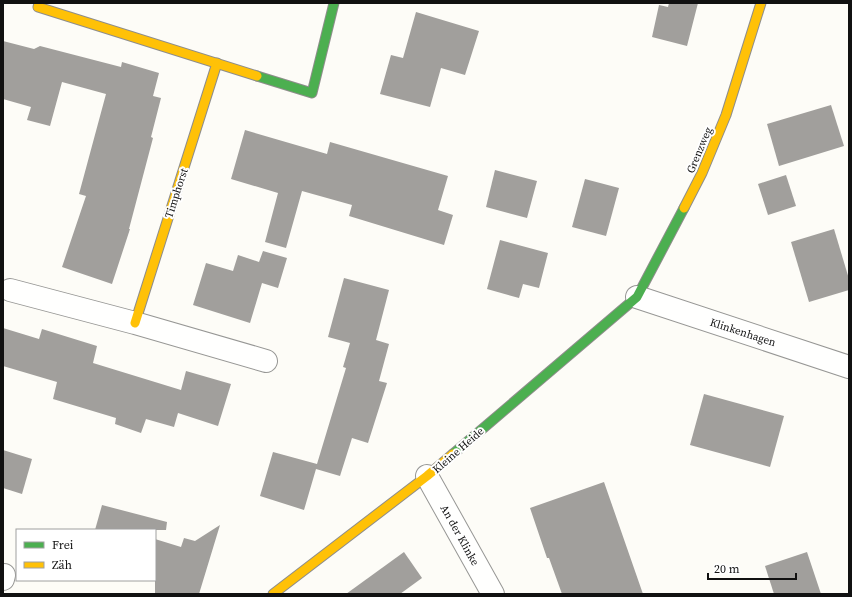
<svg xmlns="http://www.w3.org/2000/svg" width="852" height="597" font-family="'Source Serif 4',serif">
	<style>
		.building { fill: #a19f9c }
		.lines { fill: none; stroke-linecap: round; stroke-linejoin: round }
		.street-casing { stroke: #979795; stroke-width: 24 }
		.fast-casing { stroke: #8e8d8b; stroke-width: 11 }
		.slow-casing { stroke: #8e8d8b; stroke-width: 11 }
		.street { stroke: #fffffe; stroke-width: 22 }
		.fast { stroke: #4caf50; stroke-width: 9 }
		.slow { stroke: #ffc107; stroke-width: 9 }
		.labels { text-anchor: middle; stroke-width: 4; stroke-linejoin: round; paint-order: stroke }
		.street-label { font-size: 11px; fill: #111; stroke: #fff }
	</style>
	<rect width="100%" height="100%" fill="#fdfcf7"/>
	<g class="building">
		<path d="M 669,3 L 698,3 L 687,46 L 652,37 L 659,5 L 668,7 Z"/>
		<path d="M 416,12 L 479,31 L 465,75 L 441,68 L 430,107 L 380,94 L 391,55 L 403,58 Z"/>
		<path d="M 3,41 L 34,49 L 40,46 L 121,67 L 122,62 L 159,73 L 153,96 L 161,98 L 151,137 L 153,138 L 129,229 L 130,229 L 112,284 L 62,267 L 86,196 L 79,194 L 106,94 L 62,82 L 50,126 L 27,120 L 31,107 L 3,99 Z"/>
		<path d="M 831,105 L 844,146 L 779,166 L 767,124 Z"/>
		<path d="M 245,130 L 327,154 L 330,142 L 448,176 L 438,210 L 453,215 L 444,245 L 349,216 L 352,205 L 302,191 L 286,248 L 265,242 L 278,193 L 231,179 Z"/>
		<path d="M 495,170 L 537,181 L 527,218 L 486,207 Z"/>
		<path d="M 786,175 L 796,206 L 768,215 L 758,184 Z"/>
		<path d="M 585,179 L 619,188 L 606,236 L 572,227 Z"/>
		<path d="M 834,229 L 849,279 L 849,290 L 809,302 L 791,242 Z"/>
		<path d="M 500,240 L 548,253 L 539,288 L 523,284 L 519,298 L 487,289 Z"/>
		<path d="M 263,251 L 287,258 L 278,288 L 262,283 L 250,323 L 193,305 L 206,263 L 233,271 L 238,255 L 259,262 Z"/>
		<path d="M 344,278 L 389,290 L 376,340 L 389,344 L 379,381 L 387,383 L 368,443 L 352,438 L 340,476 L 316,469 L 304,510 L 260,496 L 273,452 L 317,464 L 346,368 L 343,367 L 350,343 L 328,337 Z"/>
		<path d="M 3,328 L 39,339 L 42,329 L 97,346 L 93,363 L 181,390 L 186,371 L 231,384 L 218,426 L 178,413 L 174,427 L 146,419 L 141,433 L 115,424 L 116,418 L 53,399 L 57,382 L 3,366 Z"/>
		<path d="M 704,394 L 784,416 L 770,467 L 690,445 Z"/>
		<path d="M 3,450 L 32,459 L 22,494 L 3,488 Z"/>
		<path d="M 604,482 L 643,594 L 562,594 L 549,558 L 547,558 L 530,508 Z"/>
		<path d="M 102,505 L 167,522 L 166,530 L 95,530 Z"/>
		<path d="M 220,525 L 199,594 L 155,594 L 155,539 L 181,547 L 184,538 L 195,541 Z"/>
		<path d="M 404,552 L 422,578 L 400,594 L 346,594 Z"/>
		<path d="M 807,552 L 821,594 L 774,594 L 765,566 Z"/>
	</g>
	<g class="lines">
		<defs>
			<g id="street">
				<path d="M 10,290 L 135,323 L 266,361"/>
				<path d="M 637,297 L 849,367"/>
				<path d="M 427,476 L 493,594"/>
				<path d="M 3,579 L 4,575"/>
			</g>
			<g id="fast">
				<path d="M 257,76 L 312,93 L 334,3"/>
				<path d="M 453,454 L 637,297 L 684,208"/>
			</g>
			<g id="slow">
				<path d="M 39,3 L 38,7 L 257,76"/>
				<path d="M 684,208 L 702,173 L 726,115 L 761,3"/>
				<path d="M 135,323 L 217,63"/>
				<path d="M 273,594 L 427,476 L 453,454"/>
			</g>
		</defs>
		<use href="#street" class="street-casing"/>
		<use href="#fast" class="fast-casing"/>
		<use href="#slow" class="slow-casing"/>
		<use href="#street" class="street"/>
		<use href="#fast" class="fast"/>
		<use href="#slow" class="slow"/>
	</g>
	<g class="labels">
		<g class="street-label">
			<text transform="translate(699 150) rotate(-67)" y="4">Grenzweg</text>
			<text transform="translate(176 193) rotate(-72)" y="4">Timphorst</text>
			<text transform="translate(743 332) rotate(18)" y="4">Klinkenhagen</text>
			<text transform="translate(458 450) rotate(-41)" y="4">Kleine Heide</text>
			<text transform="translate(460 535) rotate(61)" y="4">An der Klinke</text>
		</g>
	</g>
	<rect width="852" height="597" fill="none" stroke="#111111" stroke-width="8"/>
	<rect x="16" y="529" width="140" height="52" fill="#ffffff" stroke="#a0a0a0"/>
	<rect x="24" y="542" width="20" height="6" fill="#4caf50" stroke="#a0a0a0"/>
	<text x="52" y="549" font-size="12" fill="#111111">Frei</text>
	<rect x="24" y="562" width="20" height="6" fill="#ffc107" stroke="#a0a0a0"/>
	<text x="52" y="569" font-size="12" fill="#111111">Zäh</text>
	<path d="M708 573v6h88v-6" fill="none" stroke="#111111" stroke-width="2"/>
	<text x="714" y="573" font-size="12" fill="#111111" stroke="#ffffff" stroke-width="3" paint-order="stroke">20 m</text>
</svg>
